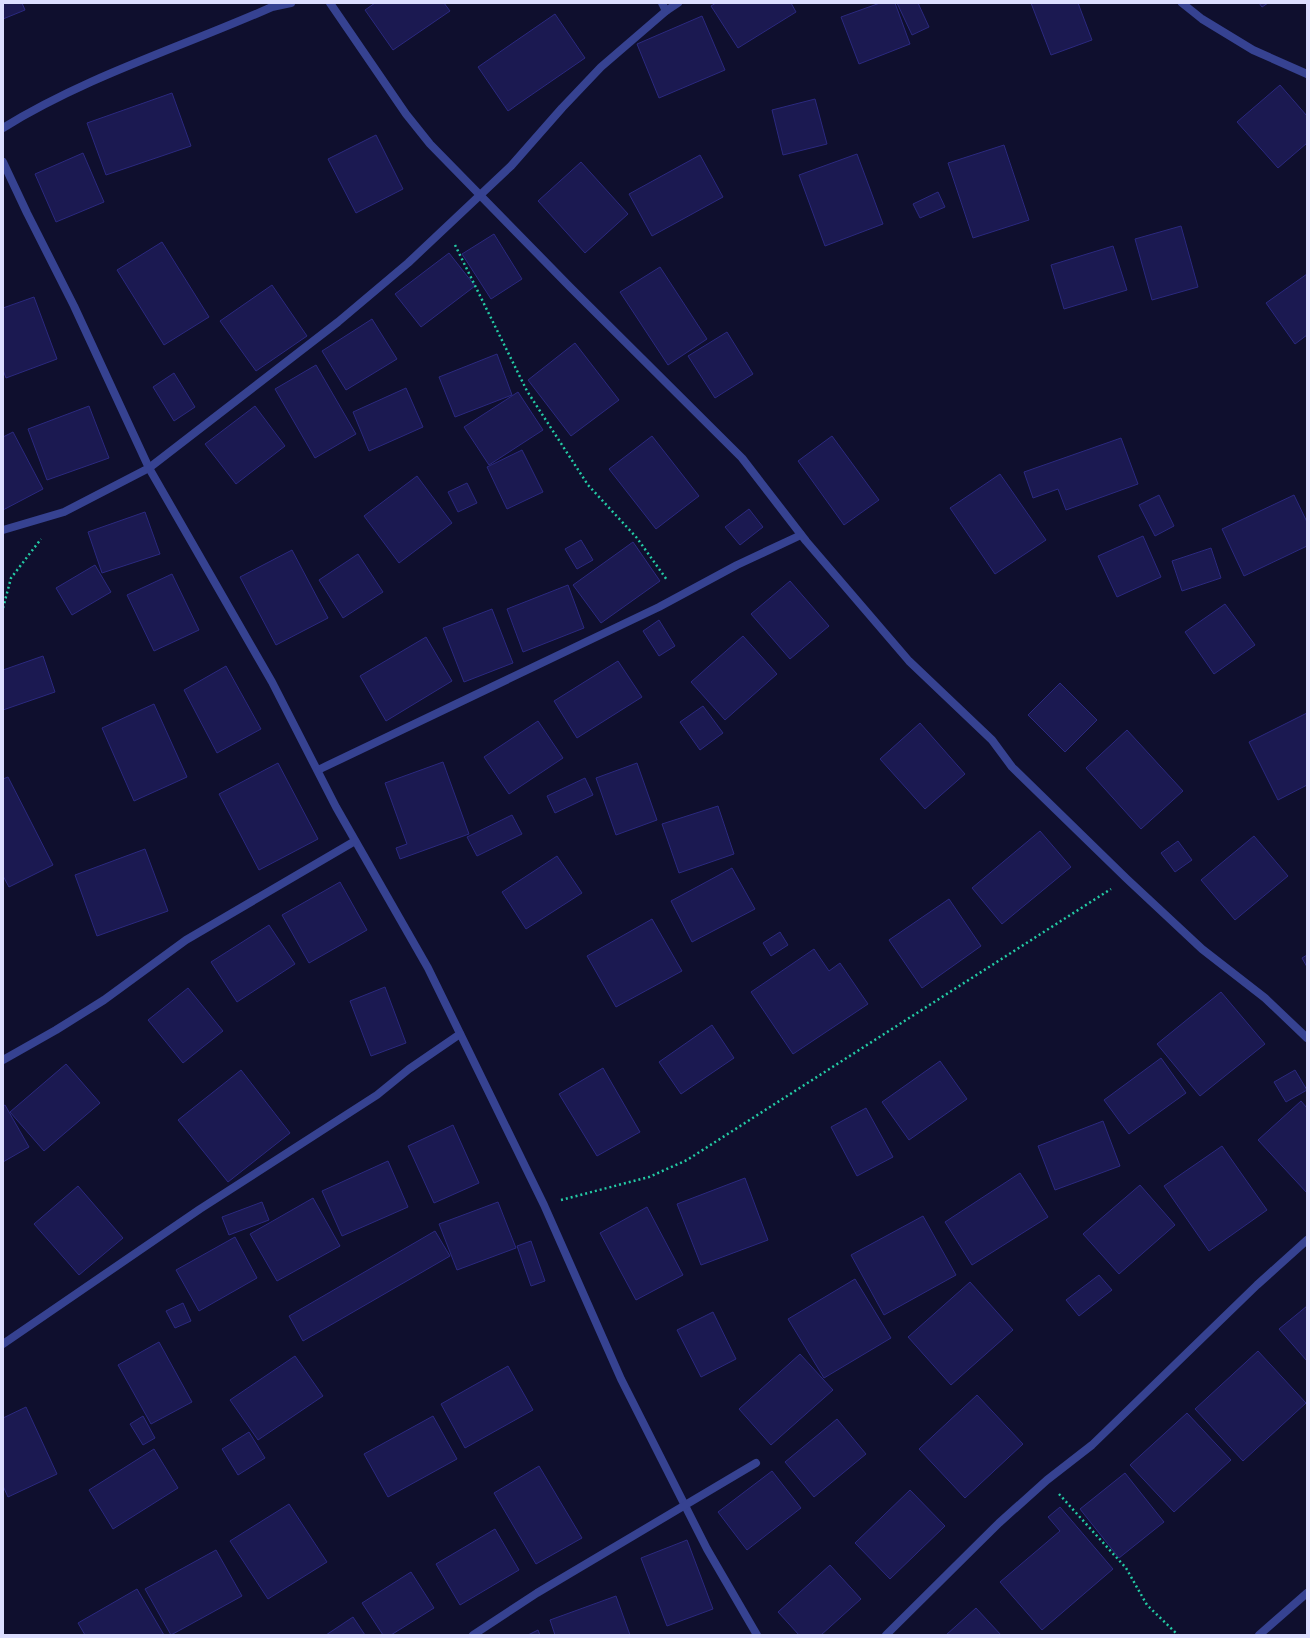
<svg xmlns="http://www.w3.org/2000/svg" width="1310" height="1638" font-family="'PT Sans Narrow',sans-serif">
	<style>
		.building { fill: #1b1951; stroke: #2b297f }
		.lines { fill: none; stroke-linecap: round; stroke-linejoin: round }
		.path { stroke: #24cba5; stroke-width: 2.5; stroke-dasharray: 2 3; stroke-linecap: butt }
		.street { stroke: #364291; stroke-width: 8 }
	</style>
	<rect width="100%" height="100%" fill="#0f0f2e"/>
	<g class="building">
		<path d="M 3,3 L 22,3 L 25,10 L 3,19 Z"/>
		<path d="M 375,3 L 444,3 L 450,11 L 393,50 L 365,10 Z"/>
		<path d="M 716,3 L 791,3 L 796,12 L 738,48 L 711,6 Z"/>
		<path d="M 880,3 L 895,3 L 910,44 L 859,64 L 841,17 Z"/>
		<path d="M 897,3 L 918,3 L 929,27 L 912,35 Z"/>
		<path d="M 1031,3 L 1078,3 L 1092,40 L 1051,55 Z"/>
		<path d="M 1259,3 L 1268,3 L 1262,7 Z"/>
		<path d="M 555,14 L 585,58 L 508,111 L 478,67 Z"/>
		<path d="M 702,16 L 725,70 L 659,98 L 637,44 Z"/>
		<path d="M 1280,85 L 1307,116 L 1307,143 L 1278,168 L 1237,122 Z"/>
		<path d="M 172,93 L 191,146 L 106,175 L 87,123 Z"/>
		<path d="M 815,99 L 827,144 L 783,155 L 772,110 Z"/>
		<path d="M 376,135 L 403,189 L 356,213 L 328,159 Z"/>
		<path d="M 1004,145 L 1029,220 L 973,238 L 948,163 Z"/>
		<path d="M 83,153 L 104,202 L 56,222 L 35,174 Z"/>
		<path d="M 857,154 L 883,224 L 825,246 L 799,175 Z"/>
		<path d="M 700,155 L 723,197 L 652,236 L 629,194 Z"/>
		<path d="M 581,162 L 628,214 L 585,253 L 538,201 Z"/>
		<path d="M 938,192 L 945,207 L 920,218 L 913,204 Z"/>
		<path d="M 1181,226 L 1198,287 L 1152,300 L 1135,239 Z"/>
		<path d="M 494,234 L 522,279 L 491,299 L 462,254 Z"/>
		<path d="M 162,242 L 209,317 L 164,345 L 117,270 Z"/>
		<path d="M 1113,246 L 1127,290 L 1064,309 L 1051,265 Z"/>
		<path d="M 449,253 L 475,286 L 421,327 L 395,294 Z"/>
		<path d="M 660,267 L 707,339 L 668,365 L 620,292 Z"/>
		<path d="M 1307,274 L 1307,335 L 1295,344 L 1266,303 Z"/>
		<path d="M 272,285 L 307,336 L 256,371 L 220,321 Z"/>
		<path d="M 34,297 L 57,359 L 6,378 L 3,370 L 3,308 Z"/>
		<path d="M 372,319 L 397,359 L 346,390 L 322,351 Z"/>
		<path d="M 727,332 L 753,374 L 715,398 L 688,356 Z"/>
		<path d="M 575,343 L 619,400 L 571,436 L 528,380 Z"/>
		<path d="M 497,354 L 512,395 L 455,417 L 439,377 Z"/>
		<path d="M 316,365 L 356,434 L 315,458 L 275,389 Z"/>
		<path d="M 174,373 L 195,407 L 174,421 L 153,387 Z"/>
		<path d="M 406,388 L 423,427 L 369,451 L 353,412 Z"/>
		<path d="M 518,392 L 543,430 L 489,465 L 464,427 Z"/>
		<path d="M 89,406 L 109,458 L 47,480 L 28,429 Z"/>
		<path d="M 255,406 L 285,446 L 236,484 L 205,444 Z"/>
		<path d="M 13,432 L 43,489 L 3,510 L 3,437 Z"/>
		<path d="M 652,436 L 699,496 L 656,529 L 609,469 Z"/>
		<path d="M 832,436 L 879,500 L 844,525 L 798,461 Z"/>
		<path d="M 1121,438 L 1138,484 L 1066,510 L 1058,489 L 1033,498 L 1024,472 Z"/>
		<path d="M 522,450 L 543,492 L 507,509 L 487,467 Z"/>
		<path d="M 1000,474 L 1046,540 L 995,574 L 950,508 Z"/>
		<path d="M 417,476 L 452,523 L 399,563 L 364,516 Z"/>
		<path d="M 467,483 L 477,503 L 458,512 L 448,492 Z"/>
		<path d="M 1159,495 L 1174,526 L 1155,536 L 1139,505 Z"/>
		<path d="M 1294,495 L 1307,522 L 1307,546 L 1244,576 L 1222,529 Z"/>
		<path d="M 749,509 L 763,527 L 740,545 L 725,527 Z"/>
		<path d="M 145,512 L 160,554 L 102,573 L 88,532 Z"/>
		<path d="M 1143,536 L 1161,577 L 1117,597 L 1098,556 Z"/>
		<path d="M 581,540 L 593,560 L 577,569 L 565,549 Z"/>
		<path d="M 633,542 L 660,581 L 601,623 L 573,585 Z"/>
		<path d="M 1211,548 L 1221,578 L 1182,591 L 1172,561 Z"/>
		<path d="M 292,550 L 328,618 L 276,645 L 240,577 Z"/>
		<path d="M 358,554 L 383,592 L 343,618 L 319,580 Z"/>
		<path d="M 95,565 L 111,592 L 72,615 L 56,588 Z"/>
		<path d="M 172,574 L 199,630 L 154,651 L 127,595 Z"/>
		<path d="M 790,581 L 829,626 L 790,659 L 751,614 Z"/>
		<path d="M 568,585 L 584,628 L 523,652 L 507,609 Z"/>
		<path d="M 1225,604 L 1255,645 L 1214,674 L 1185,632 Z"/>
		<path d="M 492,609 L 513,663 L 464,682 L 443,628 Z"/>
		<path d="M 659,620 L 675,646 L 659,656 L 643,631 Z"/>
		<path d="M 743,636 L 777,674 L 725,720 L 691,682 Z"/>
		<path d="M 426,637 L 452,681 L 386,721 L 360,676 Z"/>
		<path d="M 43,656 L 55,692 L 3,710 L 3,670 Z"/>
		<path d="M 618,661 L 642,697 L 577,738 L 554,701 Z"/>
		<path d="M 226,666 L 261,729 L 217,753 L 184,690 Z"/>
		<path d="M 1060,683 L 1097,720 L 1065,752 L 1028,715 Z"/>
		<path d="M 154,704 L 187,777 L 134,801 L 102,728 Z"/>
		<path d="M 703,706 L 723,733 L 700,750 L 680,722 Z"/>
		<path d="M 1307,713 L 1307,785 L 1278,800 L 1249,742 Z"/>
		<path d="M 538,721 L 563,758 L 509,794 L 484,757 Z"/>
		<path d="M 920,723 L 965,774 L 925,809 L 880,759 Z"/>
		<path d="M 1127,730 L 1183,791 L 1141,829 L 1086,768 Z"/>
		<path d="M 443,762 L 469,834 L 400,859 L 396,848 L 407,844 L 385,783 Z"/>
		<path d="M 278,763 L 318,839 L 259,870 L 219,794 Z"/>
		<path d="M 637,763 L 657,820 L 616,835 L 596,778 Z"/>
		<path d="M 8,777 L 53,865 L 9,887 L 3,876 L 3,779 Z"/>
		<path d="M 585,778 L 593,795 L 555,813 L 547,796 Z"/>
		<path d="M 718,806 L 734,854 L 679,873 L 662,824 Z"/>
		<path d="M 512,815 L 522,834 L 477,856 L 467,837 Z"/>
		<path d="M 1040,831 L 1071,867 L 1002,924 L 972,888 Z"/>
		<path d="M 1254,836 L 1288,876 L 1235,920 L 1201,880 Z"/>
		<path d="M 1178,841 L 1192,860 L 1175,872 L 1161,853 Z"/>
		<path d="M 145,849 L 168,911 L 97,936 L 75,875 Z"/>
		<path d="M 557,856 L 582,893 L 526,929 L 502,892 Z"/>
		<path d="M 732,868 L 755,909 L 692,942 L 671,901 Z"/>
		<path d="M 340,882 L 367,930 L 309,963 L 282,915 Z"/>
		<path d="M 949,899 L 981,946 L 922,988 L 889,940 Z"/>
		<path d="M 652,919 L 682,971 L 616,1007 L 587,956 Z"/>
		<path d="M 269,925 L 295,964 L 237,1002 L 211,962 Z"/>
		<path d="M 780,932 L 788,945 L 771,956 L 763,943 Z"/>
		<path d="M 814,949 L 829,971 L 840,963 L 868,1004 L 793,1054 L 751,992 Z"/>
		<path d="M 1307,955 L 1307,967 L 1302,958 Z"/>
		<path d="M 385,987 L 406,1043 L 371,1056 L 350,1001 Z"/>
		<path d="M 188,988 L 223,1031 L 183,1063 L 148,1020 Z"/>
		<path d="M 1221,992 L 1265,1044 L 1200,1096 L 1157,1044 Z"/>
		<path d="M 712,1025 L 734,1058 L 681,1094 L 659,1062 Z"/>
		<path d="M 1161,1058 L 1186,1093 L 1129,1134 L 1104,1100 Z"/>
		<path d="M 940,1061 L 967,1099 L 909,1140 L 882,1102 Z"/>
		<path d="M 66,1064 L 100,1103 L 44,1151 L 10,1112 Z"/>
		<path d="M 603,1068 L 640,1132 L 597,1156 L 559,1094 Z"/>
		<path d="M 241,1070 L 290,1133 L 228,1182 L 178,1120 Z"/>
		<path d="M 1295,1070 L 1307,1090 L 1286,1102 L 1274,1082 Z"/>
		<path d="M 1301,1101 L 1307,1108 L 1307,1193 L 1258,1140 Z"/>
		<path d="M 5,1105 L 29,1147 L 3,1162 L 3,1106 Z"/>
		<path d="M 866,1108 L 893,1157 L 857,1176 L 831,1127 Z"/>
		<path d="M 1103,1121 L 1120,1166 L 1055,1190 L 1038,1146 Z"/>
		<path d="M 453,1125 L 479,1183 L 434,1203 L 408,1146 Z"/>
		<path d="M 1222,1146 L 1267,1210 L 1209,1251 L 1164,1186 Z"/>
		<path d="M 388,1161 L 408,1207 L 342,1236 L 322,1191 Z"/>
		<path d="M 1020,1173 L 1048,1217 L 972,1265 L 945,1222 Z"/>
		<path d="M 745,1178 L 768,1240 L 701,1265 L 677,1204 Z"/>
		<path d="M 1140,1185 L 1175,1225 L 1119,1274 L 1083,1234 Z"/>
		<path d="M 78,1186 L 123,1238 L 79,1275 L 34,1224 Z"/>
		<path d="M 313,1198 L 340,1246 L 277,1281 L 250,1234 Z"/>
		<path d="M 262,1202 L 269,1220 L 229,1235 L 222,1217 Z"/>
		<path d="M 498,1202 L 516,1248 L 457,1270 L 439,1224 Z"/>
		<path d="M 647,1207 L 683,1275 L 636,1300 L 600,1233 Z"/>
		<path d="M 923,1216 L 956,1275 L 884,1315 L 851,1255 Z"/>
		<path d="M 435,1231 L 450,1256 L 303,1341 L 289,1316 Z"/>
		<path d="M 235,1237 L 257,1278 L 199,1311 L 176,1270 Z"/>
		<path d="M 531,1241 L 545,1281 L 531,1286 L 517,1246 Z"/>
		<path d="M 1099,1275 L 1112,1290 L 1079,1316 L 1066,1300 Z"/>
		<path d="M 855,1279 L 891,1338 L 824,1378 L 788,1319 Z"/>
		<path d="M 970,1282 L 1013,1330 L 951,1385 L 908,1337 Z"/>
		<path d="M 183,1303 L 191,1321 L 175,1328 L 166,1311 Z"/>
		<path d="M 1307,1306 L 1307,1361 L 1279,1329 Z"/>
		<path d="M 713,1312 L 736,1359 L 701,1377 L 677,1330 Z"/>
		<path d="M 159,1342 L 192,1402 L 151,1424 L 118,1365 Z"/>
		<path d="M 1258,1351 L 1306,1403 L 1243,1461 L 1195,1409 Z"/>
		<path d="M 800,1354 L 833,1390 L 771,1445 L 739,1409 Z"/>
		<path d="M 295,1356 L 323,1396 L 258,1440 L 230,1400 Z"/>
		<path d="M 508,1366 L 533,1410 L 465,1448 L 441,1404 Z"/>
		<path d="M 977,1395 L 1023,1444 L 965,1498 L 919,1449 Z"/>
		<path d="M 26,1407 L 57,1474 L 8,1497 L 3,1486 L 3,1418 Z"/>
		<path d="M 1187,1413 L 1231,1460 L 1174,1512 L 1130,1465 Z"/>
		<path d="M 143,1416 L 155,1438 L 143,1445 L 130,1424 Z"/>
		<path d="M 433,1416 L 457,1459 L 388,1497 L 364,1454 Z"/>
		<path d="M 837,1419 L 866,1454 L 814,1497 L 785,1462 Z"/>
		<path d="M 249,1432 L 265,1458 L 238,1475 L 222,1449 Z"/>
		<path d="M 154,1449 L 178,1488 L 113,1529 L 89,1490 Z"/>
		<path d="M 539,1466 L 582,1538 L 536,1564 L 494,1493 Z"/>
		<path d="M 772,1471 L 801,1508 L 747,1550 L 718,1512 Z"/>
		<path d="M 1125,1473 L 1164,1522 L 1119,1558 L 1080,1509 Z"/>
		<path d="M 910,1490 L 945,1526 L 890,1579 L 855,1543 Z"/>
		<path d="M 289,1504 L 327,1562 L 268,1599 L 230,1541 Z"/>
		<path d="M 1060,1507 L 1113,1569 L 1042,1630 L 1000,1582 L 1060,1531 L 1048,1517 Z"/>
		<path d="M 495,1529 L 519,1570 L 460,1605 L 436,1564 Z"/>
		<path d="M 687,1540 L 713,1609 L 667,1626 L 641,1558 Z"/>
		<path d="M 216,1550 L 242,1596 L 171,1635 L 145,1589 Z"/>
		<path d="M 830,1565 L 861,1599 L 821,1635 L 799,1635 L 778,1612 Z"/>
		<path d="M 411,1572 L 434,1608 L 391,1635 L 383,1635 L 362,1603 Z"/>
		<path d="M 137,1589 L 164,1635 L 85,1635 L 78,1623 Z"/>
		<path d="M 616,1596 L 630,1635 L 555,1635 L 550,1620 Z"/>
		<path d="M 976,1608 L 1001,1635 L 946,1635 Z"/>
		<path d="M 353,1617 L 365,1635 L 326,1635 Z"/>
		<path d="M 538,1630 L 540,1635 L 528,1635 Z"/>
	</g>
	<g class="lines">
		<g class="path">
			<path d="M 455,245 L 527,391 L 588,485 L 637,538 L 667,580"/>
			<path d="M 3,608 L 11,578 L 41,539"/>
			<path d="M 561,1200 L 649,1177 L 687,1160 L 1111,889"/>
			<path d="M 1059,1494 L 1126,1568 L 1147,1605 L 1178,1635"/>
		</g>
		<g class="street">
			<path d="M 330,3 L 406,114 L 430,144 L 570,287 L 742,458 L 806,541 L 909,661 L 992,740 L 1012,767 L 1127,879 L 1202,949 L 1265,998 L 1307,1038"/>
			<path d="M 662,3 L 666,11"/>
			<path d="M 1182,3 L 1202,19 L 1253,50 L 1307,74"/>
			<path d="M 3,128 C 87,76 182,47 272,7 L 291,3"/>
			<path d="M 3,162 L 27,213 L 74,306 L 149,468 L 272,682 L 336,807 L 428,968 L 544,1205 L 621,1379 L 707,1549 L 757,1635"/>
			<path d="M 3,530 L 64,512 L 149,468 L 338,322 L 408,263 L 511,166 L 562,108 L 601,67 L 666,11 L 678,3"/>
			<path d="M 318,770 L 659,607 L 737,565 L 801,535"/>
			<path d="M 3,1060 L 56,1030 L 104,1000 L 186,940 L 355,841"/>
			<path d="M 3,1344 L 200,1209 L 377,1095 L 409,1069 L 460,1034"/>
			<path d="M 473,1635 L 537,1593 L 756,1463"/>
			<path d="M 886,1635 L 999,1523 L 1047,1480 L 1092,1445 L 1257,1285 L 1307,1240"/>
			<path d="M 1259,1635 L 1307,1593"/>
		</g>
	</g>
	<rect width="1310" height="1638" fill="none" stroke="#dcdeff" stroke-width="8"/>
</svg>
